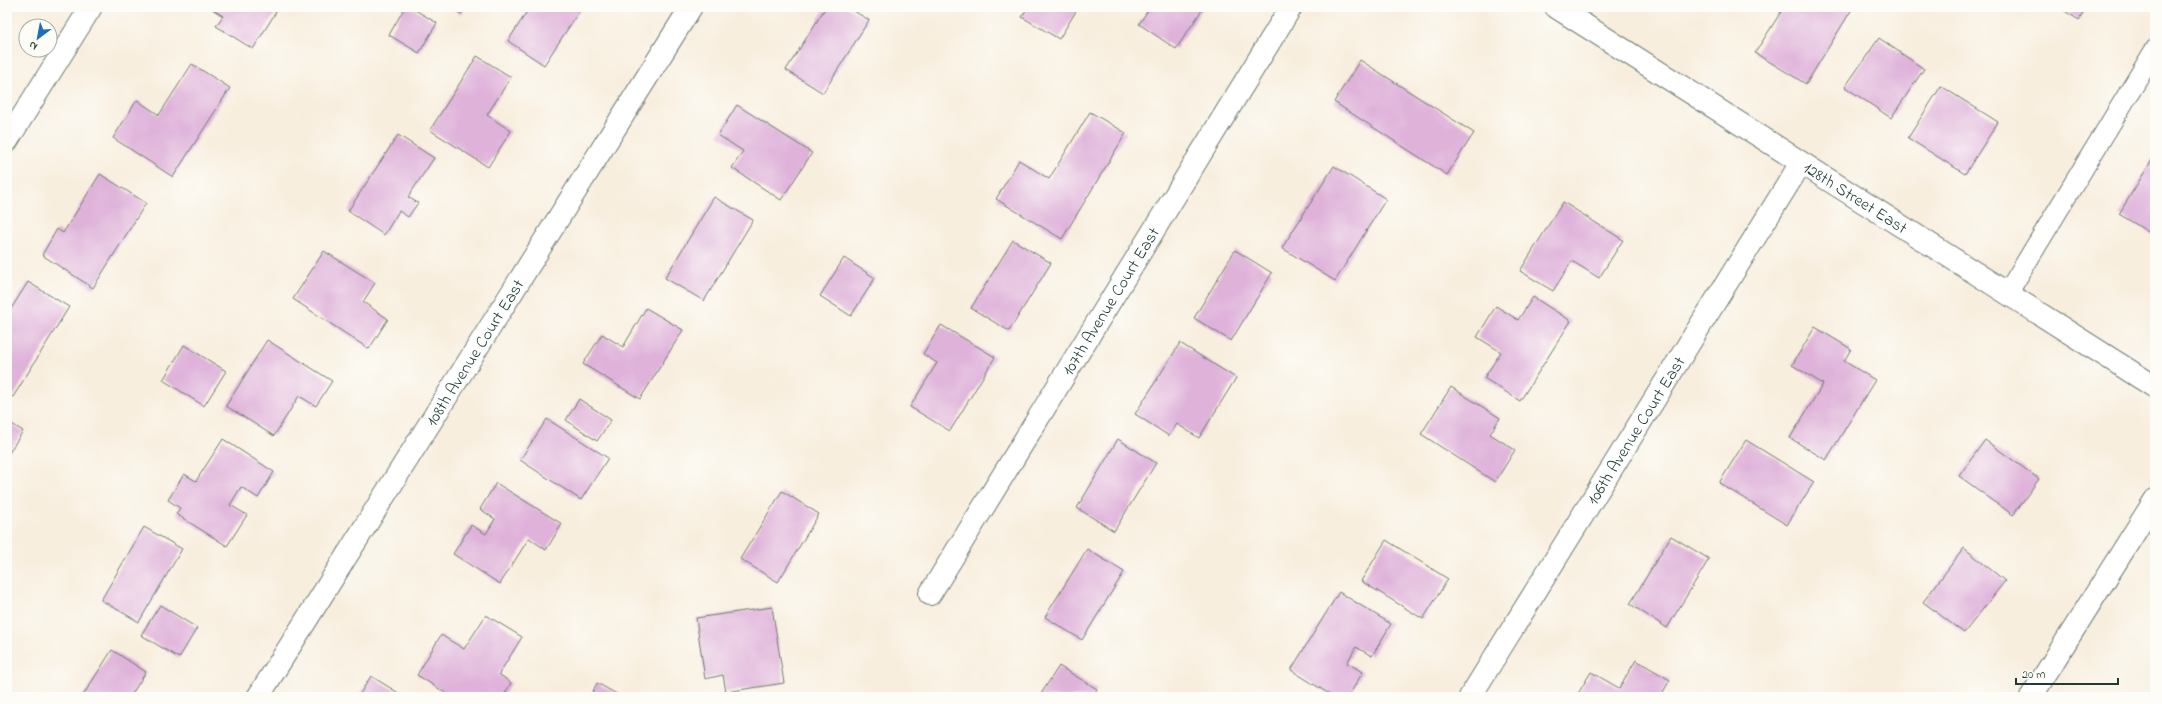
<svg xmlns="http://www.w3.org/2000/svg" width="2162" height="704" font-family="'Indie Flower',sans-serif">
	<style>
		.building { fill: #dfb2da }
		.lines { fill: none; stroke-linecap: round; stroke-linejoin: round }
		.service-casing { stroke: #6b7b70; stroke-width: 22 }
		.minor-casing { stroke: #6b7b70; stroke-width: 24 }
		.tertiary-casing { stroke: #6b7b70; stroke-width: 24 }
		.service { stroke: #fff; stroke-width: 20 }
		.minor { stroke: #fff; stroke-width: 22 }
		.tertiary { stroke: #fff; stroke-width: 22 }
		.labels { text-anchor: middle; stroke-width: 3; stroke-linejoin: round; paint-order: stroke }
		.street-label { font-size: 17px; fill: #1f3d34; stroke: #fdfcf7 }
	</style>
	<rect width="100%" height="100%" fill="#fdfcf7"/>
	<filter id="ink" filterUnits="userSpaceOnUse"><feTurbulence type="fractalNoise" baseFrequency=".025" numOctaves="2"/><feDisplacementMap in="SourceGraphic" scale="8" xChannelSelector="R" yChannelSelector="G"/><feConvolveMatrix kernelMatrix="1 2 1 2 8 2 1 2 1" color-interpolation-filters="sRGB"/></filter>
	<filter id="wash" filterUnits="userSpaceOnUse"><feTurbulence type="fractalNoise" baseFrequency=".012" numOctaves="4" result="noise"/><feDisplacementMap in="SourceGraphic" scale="16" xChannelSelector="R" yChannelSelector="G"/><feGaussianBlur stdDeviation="0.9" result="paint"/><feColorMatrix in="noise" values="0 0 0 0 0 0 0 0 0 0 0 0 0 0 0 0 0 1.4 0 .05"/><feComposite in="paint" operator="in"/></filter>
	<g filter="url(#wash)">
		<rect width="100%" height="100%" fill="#f8eede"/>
		<g id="blocks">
			<g class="building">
				<path d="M 209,7 L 279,7 L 253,49 L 216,26 L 223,16 Z"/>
				<path d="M 405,7 L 410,7 L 437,23 L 419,53 L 389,35 Z"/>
				<path d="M 450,7 L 466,7 L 461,14 Z"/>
				<path d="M 530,7 L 582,7 L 544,65 L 508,41 Z"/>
				<path d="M 826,7 L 847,7 L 869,20 L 823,93 L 786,70 Z"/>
				<path d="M 1028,7 L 1077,7 L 1078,8 L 1059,39 L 1022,17 Z"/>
				<path d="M 1150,7 L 1204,7 L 1176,49 L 1139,24 Z"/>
				<path d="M 1784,7 L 1798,7 L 1804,11 L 1806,7 L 1848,7 L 1852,9 L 1806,84 L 1755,53 Z"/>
				<path d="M 2058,7 L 2087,7 L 2079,20 Z"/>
				<path d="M 1879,38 L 1924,69 L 1891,118 L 1845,87 Z"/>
				<path d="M 477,56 L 511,77 L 487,115 L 511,131 L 488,167 L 430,130 Z"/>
				<path d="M 1360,60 L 1474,133 L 1447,175 L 1334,102 Z"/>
				<path d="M 192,64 L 230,88 L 173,177 L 113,138 L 137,100 L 159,115 Z"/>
				<path d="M 1941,86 L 1998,122 L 1965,174 L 1908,138 Z"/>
				<path d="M 737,105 L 812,153 L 781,200 L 732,168 L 743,151 L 718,135 Z"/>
				<path d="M 1090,112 L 1126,133 L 1062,239 L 996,199 L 1019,160 L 1049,179 Z"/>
				<path d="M 398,135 L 434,158 L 408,197 L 418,203 L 408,217 L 399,211 L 384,235 L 348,211 Z"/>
				<path d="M 2155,155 L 2155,236 L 2119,214 Z"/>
				<path d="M 1334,166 L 1386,199 L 1335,281 L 1282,248 Z"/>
				<path d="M 100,174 L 146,203 L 93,288 L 42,255 L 57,229 L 63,233 Z"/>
				<path d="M 714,197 L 753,220 L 704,301 L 665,278 Z"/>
				<path d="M 1563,202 L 1623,240 L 1599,278 L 1572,261 L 1553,291 L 1520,271 Z"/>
				<path d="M 1013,240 L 1051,263 L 1009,331 L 971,308 Z"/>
				<path d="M 1235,250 L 1272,273 L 1231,341 L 1194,318 Z"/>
				<path d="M 324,251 L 375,283 L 363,302 L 388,319 L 369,349 L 293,299 Z"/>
				<path d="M 844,258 L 875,278 L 851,316 L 820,296 Z"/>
				<path d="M 28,282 L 69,307 L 13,397 L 7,393 L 7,315 Z"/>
				<path d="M 1533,297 L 1571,321 L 1520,401 L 1484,378 L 1501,352 L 1477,337 L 1496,306 L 1518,320 Z"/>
				<path d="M 646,308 L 683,330 L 640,399 L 583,364 L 602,334 L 623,347 Z"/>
				<path d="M 941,325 L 995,357 L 950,431 L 910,407 L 937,363 L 923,354 Z"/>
				<path d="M 1815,327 L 1851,349 L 1844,361 L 1875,380 L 1826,460 L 1790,438 L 1823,384 L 1792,365 Z"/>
				<path d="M 267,340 L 332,381 L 316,406 L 299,396 L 274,436 L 226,406 Z"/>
				<path d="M 1180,343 L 1236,378 L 1199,438 L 1177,424 L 1169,436 L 1135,414 Z"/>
				<path d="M 184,345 L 226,371 L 204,406 L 163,380 Z"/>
				<path d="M 1451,387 L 1500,418 L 1490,434 L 1515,450 L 1495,482 L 1421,434 Z"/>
				<path d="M 579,399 L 611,420 L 597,441 L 566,420 Z"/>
				<path d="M 547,419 L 608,458 L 581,500 L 520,460 Z"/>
				<path d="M 7,421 L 23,431 L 7,456 Z"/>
				<path d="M 223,439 L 274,472 L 258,498 L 241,487 L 230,505 L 247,515 L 227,546 L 176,514 L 180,508 L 168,500 L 184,474 L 196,481 Z"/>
				<path d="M 1118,439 L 1156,463 L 1114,531 L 1077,508 Z"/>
				<path d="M 1746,440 L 1814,482 L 1787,525 L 1719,483 Z"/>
				<path d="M 1985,440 L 2039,479 L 2013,515 L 1959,476 Z"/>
				<path d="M 496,483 L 562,524 L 546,550 L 529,538 L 500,584 L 453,554 L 471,525 L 486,534 L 495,519 L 480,509 Z"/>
				<path d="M 782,491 L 819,514 L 778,582 L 740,559 Z"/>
				<path d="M 144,527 L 182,549 L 139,622 L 101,600 Z"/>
				<path d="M 1671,536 L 1709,559 L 1667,628 L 1630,604 Z"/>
				<path d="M 1386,540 L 1448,579 L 1423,619 L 1361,581 Z"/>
				<path d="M 1964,548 L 2005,581 L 1964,633 L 1923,602 Z"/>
				<path d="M 1087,549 L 1124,572 L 1082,640 L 1045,617 Z"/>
				<path d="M 1339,592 L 1391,624 L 1372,656 L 1356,647 L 1347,663 L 1363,672 L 1348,697 L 1334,697 L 1291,670 Z"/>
				<path d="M 160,605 L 197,628 L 179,658 L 141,635 Z"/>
				<path d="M 772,607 L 784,683 L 726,692 L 723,675 L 705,679 L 696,618 Z"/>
				<path d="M 486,615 L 522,637 L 499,674 L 511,683 L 503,697 L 452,697 L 417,675 L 441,635 L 464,649 Z"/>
				<path d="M 112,650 L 146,672 L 130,697 L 82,697 Z"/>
				<path d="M 1636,660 L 1670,680 L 1660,697 L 1576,697 L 1591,672 L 1619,688 Z"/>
				<path d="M 1059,666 L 1097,689 L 1092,697 L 1039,697 Z"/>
				<path d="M 371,676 L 405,697 L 358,697 Z"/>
				<path d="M 597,683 L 622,697 L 590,697 Z"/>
			</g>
		</g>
	</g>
	<g filter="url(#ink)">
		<use href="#blocks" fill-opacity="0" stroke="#6b7b70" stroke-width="1"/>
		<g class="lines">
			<defs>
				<path id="service" d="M 2007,294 L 2155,50"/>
				<g id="minor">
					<path d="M 7,141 L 91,7"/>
					<path id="s1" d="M 930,594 L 1291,7"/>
					<path id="s2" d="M 258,697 L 691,7"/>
					<path id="s3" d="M 1470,697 L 1801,163"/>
					<path d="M 2031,697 L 2155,500"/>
				</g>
				<g id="tertiary">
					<path id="s4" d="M 1556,7 L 2155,387"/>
				</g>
			</defs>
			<use href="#service" class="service-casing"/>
			<use href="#minor" class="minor-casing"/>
			<use href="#tertiary" class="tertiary-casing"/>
			<use href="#service" class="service"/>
			<use href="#minor" class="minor"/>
			<use href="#tertiary" class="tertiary"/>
		</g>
	</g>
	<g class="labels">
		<g class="street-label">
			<text dy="6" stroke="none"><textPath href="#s4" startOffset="355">128th Street East</textPath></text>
			<text dy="6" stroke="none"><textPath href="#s1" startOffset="344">107th Avenue Court East</textPath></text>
			<text dy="6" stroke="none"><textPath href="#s2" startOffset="407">108th Avenue Court East</textPath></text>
			<text dy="6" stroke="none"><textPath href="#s3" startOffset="314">106th Avenue Court East</textPath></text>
		</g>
	</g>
	<rect width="2162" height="704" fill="none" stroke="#fdfcf7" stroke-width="24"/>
	<g transform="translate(38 38) rotate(212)"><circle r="19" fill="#fdfcf7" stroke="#a4b0a9"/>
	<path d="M0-3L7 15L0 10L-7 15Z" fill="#1f6fb2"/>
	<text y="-6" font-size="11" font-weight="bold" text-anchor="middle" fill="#1f3d34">N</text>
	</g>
	<path d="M2016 678v6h102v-6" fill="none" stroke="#1f3d34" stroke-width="2"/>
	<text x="2022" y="678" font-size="12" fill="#1f3d34" stroke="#fdfcf7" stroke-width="3" paint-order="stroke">20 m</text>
</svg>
